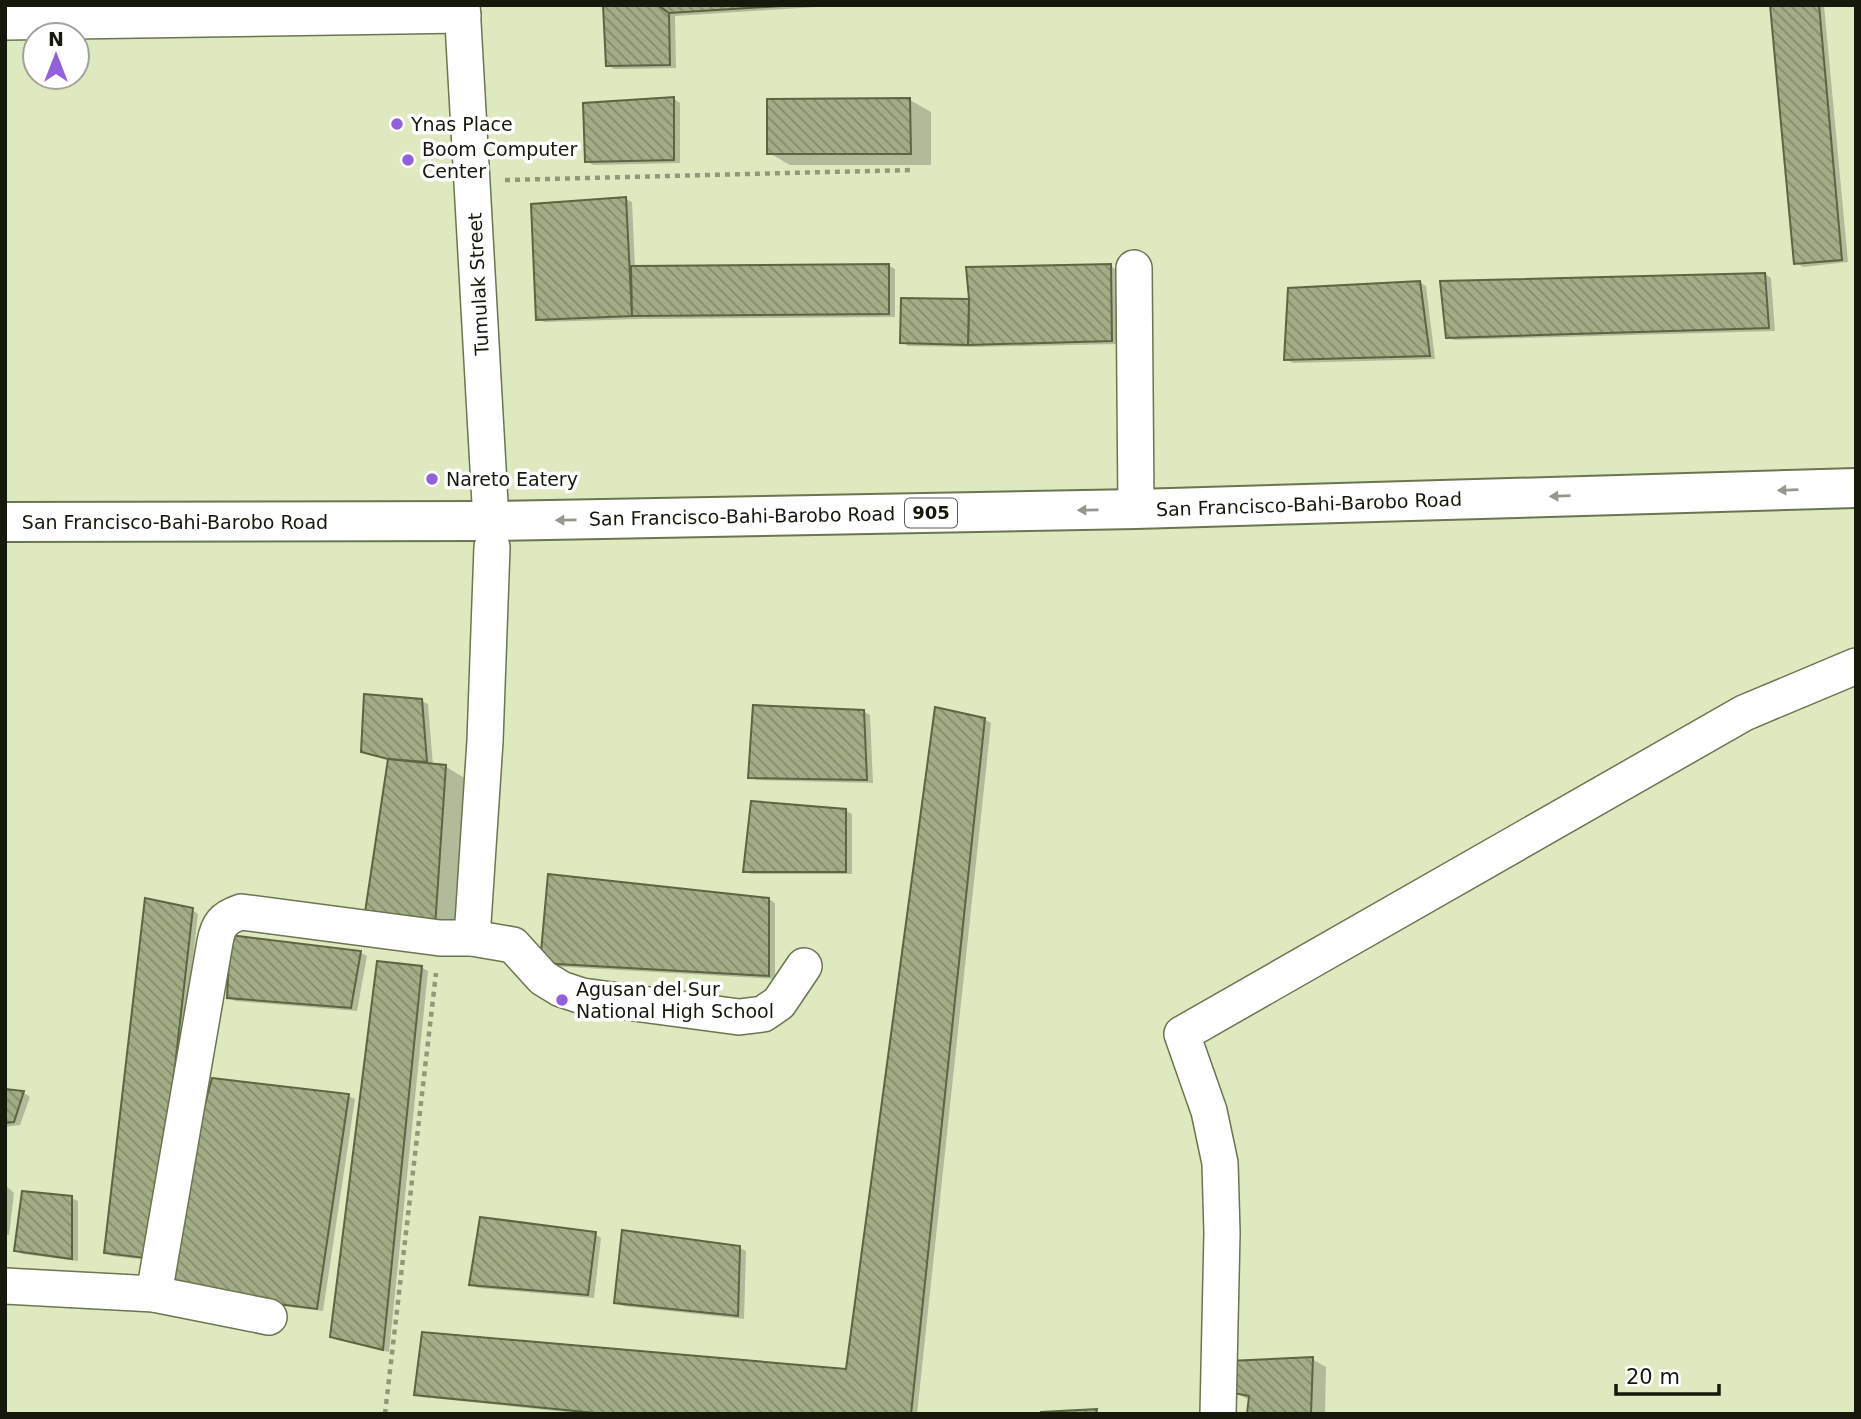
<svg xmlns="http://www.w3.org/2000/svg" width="1861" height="1419" font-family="'DejaVu Sans',sans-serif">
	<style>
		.shadow { fill: #0003 }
		.building { fill: url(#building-back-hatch); stroke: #5c6541; stroke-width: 2 }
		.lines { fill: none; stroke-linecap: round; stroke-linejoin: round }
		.minor-casing { stroke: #6b7550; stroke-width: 38 }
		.major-casing { stroke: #6b7550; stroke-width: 42 }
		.path { stroke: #90987a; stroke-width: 4.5; stroke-dasharray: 5 5; stroke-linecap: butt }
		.minor { stroke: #fff; stroke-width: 35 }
		.major { stroke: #fff; stroke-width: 38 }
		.oneway { fill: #969791 }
		.poi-dot { fill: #9260da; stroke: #fff; stroke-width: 2.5 }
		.labels { text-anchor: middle; stroke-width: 7; stroke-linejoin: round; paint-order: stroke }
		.shield { fill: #fff; stroke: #5b5d54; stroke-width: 2 }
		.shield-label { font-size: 18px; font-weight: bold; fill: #15180a }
		.poi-label { font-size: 19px; fill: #15180a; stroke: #fff; text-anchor: start }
		.street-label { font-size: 19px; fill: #15180a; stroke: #fff }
	</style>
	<defs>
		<pattern id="building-back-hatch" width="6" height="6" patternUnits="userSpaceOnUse" patternTransform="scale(1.75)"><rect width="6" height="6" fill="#a2ac85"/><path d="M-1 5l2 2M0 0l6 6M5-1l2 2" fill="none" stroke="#838b6b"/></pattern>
	</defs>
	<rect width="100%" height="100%" fill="#dee9c0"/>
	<g class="shadow">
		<path d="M 605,5 L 847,5 L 675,16 L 676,68 L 614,69 L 607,65 Z"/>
		<path d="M 1772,5 L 1824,5 L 1848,262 L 1803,267 L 1796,263 Z"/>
		<path d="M 674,99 L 680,103 L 680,163 L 593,165 L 587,161 Z"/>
		<path d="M 910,100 L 931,112 L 931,165 L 790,165 L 769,153 Z"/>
		<path d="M 626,199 L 632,202 L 635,268 L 888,265 L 895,269 L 895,317 L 639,319 L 544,322 L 538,319 Z"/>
		<path d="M 1110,266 L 1117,270 L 1118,344 L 976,347 L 908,346 L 902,342 L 971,300 Z"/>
		<path d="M 1765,274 L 1771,278 L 1775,331 L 1454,340 L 1447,337 Z"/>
		<path d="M 1419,282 L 1426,286 L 1435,359 L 1293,363 L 1286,359 Z"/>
		<path d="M 421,701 L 428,704 L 433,765 L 445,766 L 466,779 L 456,938 L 387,930 L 390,760 L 363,751 Z"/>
		<path d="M 863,711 L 870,715 L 873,783 L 757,780 L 750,777 Z"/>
		<path d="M 984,719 L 991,723 L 917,1414 L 586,1414 L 422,1397 L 416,1394 L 847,1371 Z"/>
		<path d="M 845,810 L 852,814 L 852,874 L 751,874 L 745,871 Z"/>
		<path d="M 769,899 L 775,903 L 775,979 L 549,966 L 542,962 Z"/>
		<path d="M 192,910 L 198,914 L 159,1261 L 112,1256 L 105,1252 Z"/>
		<path d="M 361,953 L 367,956 L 357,1011 L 235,1001 L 229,997 Z"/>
		<path d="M 421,967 L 428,971 L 389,1352 L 338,1340 L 331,1336 Z"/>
		<path d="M 5,1091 L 24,1093 L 30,1097 L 20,1125 L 5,1127 Z"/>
		<path d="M 348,1096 L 355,1099 L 323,1311 L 199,1296 Z"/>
		<path d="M 5,1185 L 14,1193 L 9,1235 L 5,1235 Z"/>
		<path d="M 71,1198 L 78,1201 L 78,1261 L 22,1254 L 16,1250 Z"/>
		<path d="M 595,1234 L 601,1238 L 594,1298 L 478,1288 L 471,1284 Z"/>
		<path d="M 740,1248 L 746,1251 L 744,1319 L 623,1306 L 616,1302 Z"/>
		<path d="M 1312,1359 L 1326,1367 L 1325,1414 L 1249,1414 L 1250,1400 L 1231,1391 Z"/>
	</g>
	<g class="building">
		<path d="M 603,5 L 658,5 L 669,13 L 670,65 L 606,66 Z"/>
		<path d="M 658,5 L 797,5 L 669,13 Z"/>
		<path d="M 1770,5 L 1819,5 L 1842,260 L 1794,264 Z"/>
		<path d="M 674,97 L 674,160 L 585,162 L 583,103 Z"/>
		<path d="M 910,98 L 911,154 L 767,154 L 767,99 Z"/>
		<path d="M 626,197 L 632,316 L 536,320 L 531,204 Z"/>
		<path d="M 889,264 L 889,314 L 632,316 L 631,266 Z"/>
		<path d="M 1111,264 L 1112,341 L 968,345 L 969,299 L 966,267 Z"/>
		<path d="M 1765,273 L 1769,328 L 1446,338 L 1440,281 Z"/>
		<path d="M 1420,281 L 1430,356 L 1284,360 L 1288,288 Z"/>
		<path d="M 901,298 L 969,299 L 968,345 L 900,343 Z"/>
		<path d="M 364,694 L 422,699 L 427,762 L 388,759 L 361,752 Z"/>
		<path d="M 753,705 L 864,710 L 867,780 L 748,778 Z"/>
		<path d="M 935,707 L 985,718 L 911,1414 L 605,1414 L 414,1395 L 422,1332 L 846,1369 Z"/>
		<path d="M 388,759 L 446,765 L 435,927 L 364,919 Z"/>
		<path d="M 751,801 L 846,809 L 846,872 L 743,872 Z"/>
		<path d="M 548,874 L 769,898 L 769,976 L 540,963 Z"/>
		<path d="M 145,898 L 193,908 L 153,1259 L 104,1253 Z"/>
		<path d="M 230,935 L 361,951 L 351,1008 L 227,998 Z"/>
		<path d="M 377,961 L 422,966 L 383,1350 L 330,1337 Z"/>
		<path d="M 212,1078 L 349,1094 L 317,1309 L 191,1293 L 154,1294 Z"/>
		<path d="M 5,1089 L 24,1091 L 14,1122 L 5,1123 Z"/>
		<path d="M 22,1191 L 72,1196 L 72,1259 L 14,1251 Z"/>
		<path d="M 480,1217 L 596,1232 L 588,1295 L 469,1285 Z"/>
		<path d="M 622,1230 L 740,1246 L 738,1316 L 614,1303 Z"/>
		<path d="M 1313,1357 L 1311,1414 L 1247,1414 L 1249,1396 L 1229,1392 L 1229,1361 Z"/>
		<path d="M 1097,1409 L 1096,1414 L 1040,1414 L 1041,1412 Z"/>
	</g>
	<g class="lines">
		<defs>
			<g id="minor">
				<path d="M 462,5 L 491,521"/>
				<path d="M 5,22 L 463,15"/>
				<path d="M 1134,268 L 1136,509"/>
				<path d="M 472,938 L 485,741 L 492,547"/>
				<path d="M 5,1286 L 154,1294 L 269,1317"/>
				<path d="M 154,1294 L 215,942 C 218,925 223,918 241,912 L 440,938 L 472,938 L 513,945 L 543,978 L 561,989 L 582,996 L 739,1017 L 763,1014 L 779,1003 L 804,966"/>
				<path d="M 1218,1414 L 1222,1233 L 1220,1163 L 1209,1111 L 1182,1034 L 1744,713 L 1856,666"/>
			</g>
			<path id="major" d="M 5,522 L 491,521 L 1136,509 L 1856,488"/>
		</defs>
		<use href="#minor" class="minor-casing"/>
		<use href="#major" class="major-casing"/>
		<g class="path">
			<path d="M 505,180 L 911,170"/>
			<path d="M 385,1414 L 436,973"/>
		</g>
		<use href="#minor" class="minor"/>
		<use href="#major" class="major"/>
	</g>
	<defs><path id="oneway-solid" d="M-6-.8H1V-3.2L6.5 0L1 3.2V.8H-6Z" transform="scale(1.75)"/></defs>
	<g class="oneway">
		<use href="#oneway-solid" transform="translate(1788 490) rotate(178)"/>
		<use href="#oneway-solid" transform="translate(1560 496) rotate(178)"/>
		<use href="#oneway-solid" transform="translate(1088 510) rotate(179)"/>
		<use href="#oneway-solid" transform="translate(566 520) rotate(179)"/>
	</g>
	<g class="poi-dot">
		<circle cx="397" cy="124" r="7"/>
		<circle cx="408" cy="160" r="7"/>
		<circle cx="432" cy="479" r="7"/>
		<circle cx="562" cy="1000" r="7"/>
	</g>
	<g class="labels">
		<rect class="shield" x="905" y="498.5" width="52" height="29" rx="5"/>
		<g class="shield-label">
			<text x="931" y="519">905</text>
		</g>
		<g class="poi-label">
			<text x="411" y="131">Ynas Place</text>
			<text x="422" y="156">Boom Computer<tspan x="422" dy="22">Center</tspan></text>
			<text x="446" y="486">Nareto Eatery</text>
			<text x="576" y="996">Agusan del Sur<tspan x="576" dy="22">National High School</tspan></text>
		</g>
		<g class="street-label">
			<text transform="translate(478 284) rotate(-93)" y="7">Tumulak Street</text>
			<text transform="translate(1309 504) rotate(-2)" y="7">San Francisco-Bahi-Barobo Road</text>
			<text transform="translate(742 516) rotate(-1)" y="7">San Francisco-Bahi-Barobo Road</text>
			<text x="175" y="529">San Francisco-Bahi-Barobo Road</text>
		</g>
	</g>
	<rect width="1861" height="1419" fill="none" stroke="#15180a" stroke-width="14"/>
	<g transform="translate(56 56)"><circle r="33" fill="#ffffff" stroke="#a1a39d" stroke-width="2"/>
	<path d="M0-5L12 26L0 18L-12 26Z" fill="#9260da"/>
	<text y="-10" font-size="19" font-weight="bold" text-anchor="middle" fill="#15180a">N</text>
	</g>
	<path d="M1616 1384v10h103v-10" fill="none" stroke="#15180a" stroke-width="3.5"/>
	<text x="1626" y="1384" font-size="21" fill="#15180a" stroke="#ffffff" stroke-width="5" paint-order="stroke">20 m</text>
</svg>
